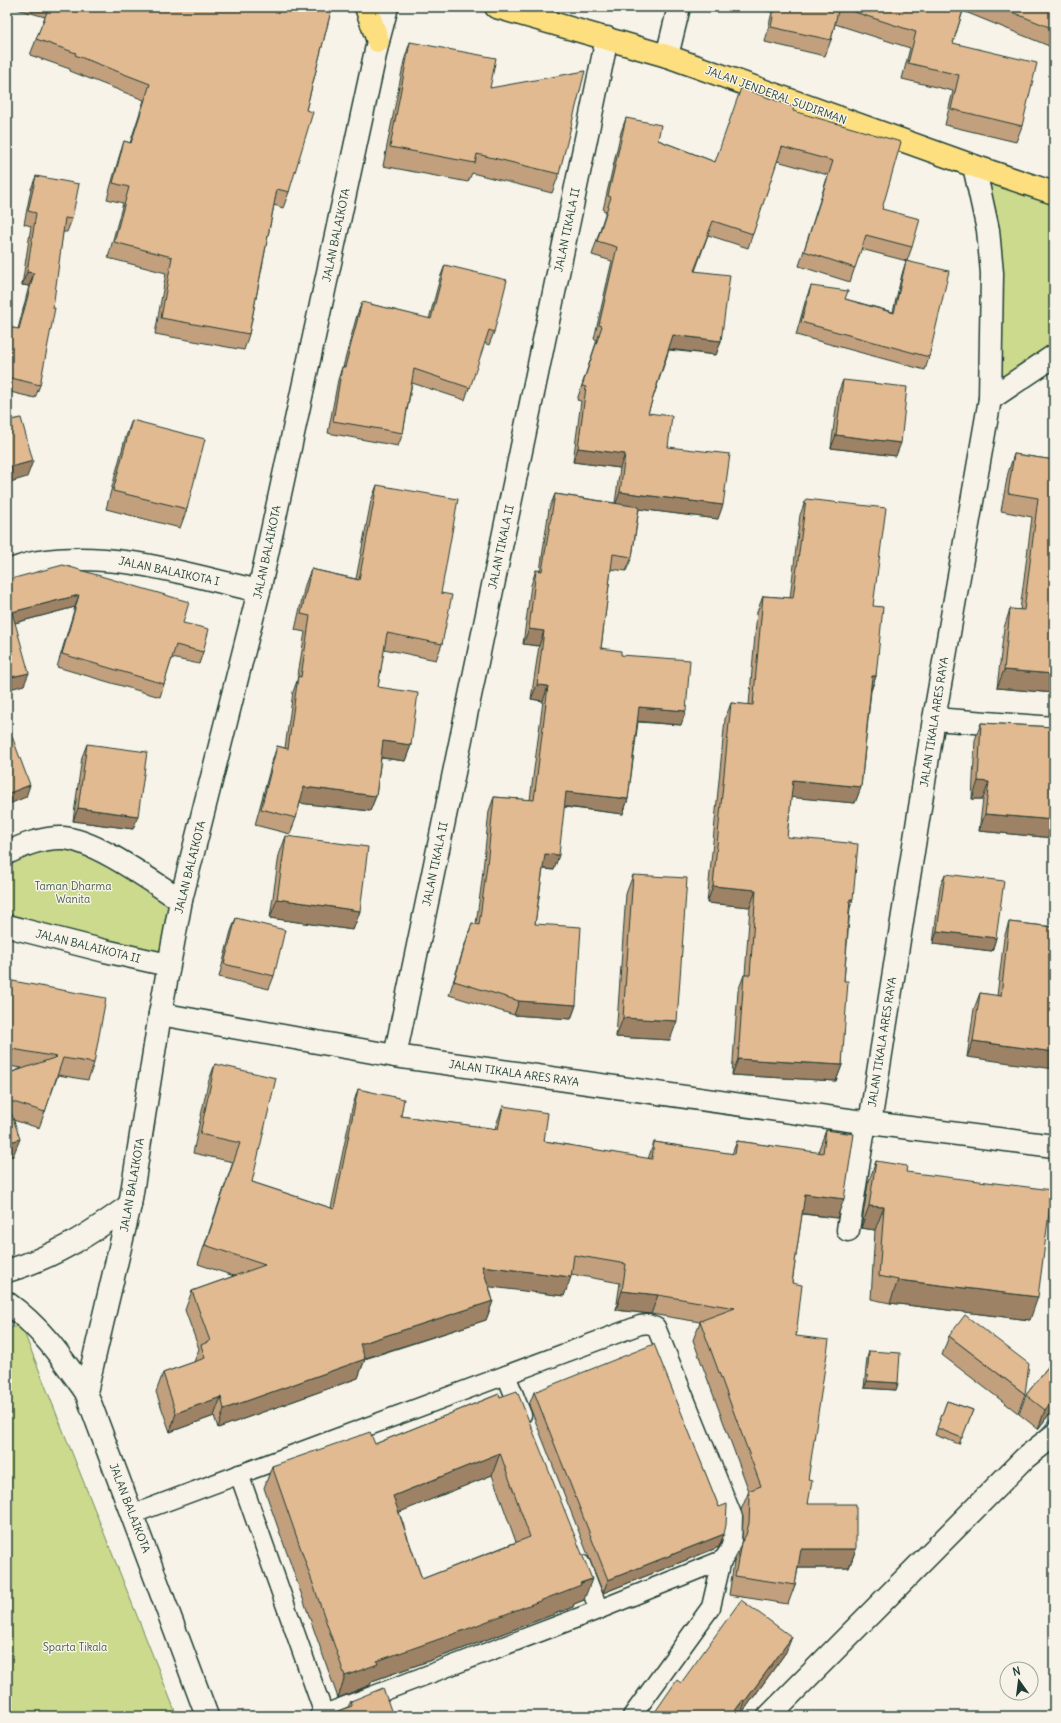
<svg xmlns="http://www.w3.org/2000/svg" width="1061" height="1723" font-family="Delius,sans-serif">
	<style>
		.green { fill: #ccda8e; stroke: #768c61 }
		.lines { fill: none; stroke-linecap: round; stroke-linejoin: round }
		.stream { stroke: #6793a8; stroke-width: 9 }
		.service-casing { stroke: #1f3d34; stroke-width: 21 }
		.minor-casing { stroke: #1f3d34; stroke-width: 25 }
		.tertiary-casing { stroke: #1f3d34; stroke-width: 25 }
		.secondary-casing { stroke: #1f3d34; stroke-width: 25 }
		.trunk-casing { stroke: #1f3d34; stroke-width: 25 }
		.service { stroke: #f7f3e8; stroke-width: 18 }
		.minor { stroke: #f7f3e8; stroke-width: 22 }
		.tertiary { stroke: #f7f3e8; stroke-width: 22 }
		.secondary { stroke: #f7f3e8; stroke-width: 22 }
		.trunk { stroke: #fddf80; stroke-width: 22 }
		.wall { fill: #c2a07e; stroke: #1f3d34; fill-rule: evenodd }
		.shaded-wall { fill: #9e8266; stroke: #1f3d34 }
		.building { fill: #e2ba92; stroke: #1f3d34; fill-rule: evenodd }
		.labels { text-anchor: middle; stroke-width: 3; stroke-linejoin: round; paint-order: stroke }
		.street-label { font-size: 11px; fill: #1f3d34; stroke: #f7f3e8 }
		.park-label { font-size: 11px; fill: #425c46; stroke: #f7f3e8 }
	</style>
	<rect width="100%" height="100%" fill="#f7f3e8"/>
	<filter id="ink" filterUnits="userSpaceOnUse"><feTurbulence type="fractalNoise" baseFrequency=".025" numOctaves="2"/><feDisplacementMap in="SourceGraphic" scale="8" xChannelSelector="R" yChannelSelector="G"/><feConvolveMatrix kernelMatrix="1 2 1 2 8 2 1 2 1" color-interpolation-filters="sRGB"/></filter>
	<g filter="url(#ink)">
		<g class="green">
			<path d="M 980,174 L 1054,199 L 1054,348 L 995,387 Z"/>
			<path d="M 44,845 L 86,850 L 172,901 L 166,960 L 7,920 L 7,860 Z"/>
			<path d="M 21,1325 L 177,1716 L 7,1716 L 7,1329 Z"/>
		</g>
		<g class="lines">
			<path class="stream" d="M 1043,1434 L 1054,1421"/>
			<defs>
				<g id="service">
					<path d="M 506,1375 L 522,1415"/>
					<path d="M 239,1474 L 324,1714"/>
					<path d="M 133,1514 L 640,1325 L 648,1324 L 656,1327 L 733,1517 C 732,1534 735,1547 722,1560 L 593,1612 L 319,1716"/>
					<path d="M 581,1564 L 599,1610"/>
					<path d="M 632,1716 L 711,1607 L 722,1560"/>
				</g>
				<g id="minor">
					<path d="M 667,56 L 679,7"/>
					<path d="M 7,571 C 18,568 29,563 39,562 C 114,550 188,575 259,591"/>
					<path d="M 934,719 L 1054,728"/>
					<path d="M 7,853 C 24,845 43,837 63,838 C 96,840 152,882 181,900"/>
					<path d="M 7,926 L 105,951 L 168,965"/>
					<path d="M 395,1056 L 607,38"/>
					<path d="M 848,1230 L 865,1122"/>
					<path d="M 7,1271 C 55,1257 90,1234 130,1205"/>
					<path d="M 7,1303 C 41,1327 62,1358 86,1392"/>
					<path d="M 769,1716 L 1025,1458 L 1054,1435"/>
				</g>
				<g id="tertiary">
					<path d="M 990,399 L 1054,356"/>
					<path d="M 870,1123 L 934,719 L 990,399 L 992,273 L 988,230 L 974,166"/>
				</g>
				<g id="secondary">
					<path d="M 160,1014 L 395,1056 L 870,1123 L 1054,1146"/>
					<path d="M 207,1716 L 86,1392 L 130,1205 L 160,1014 L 181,900 L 259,591 L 378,41 L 387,7"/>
				</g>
				<g id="trunk">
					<path d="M 366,7 L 378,41"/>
					<path d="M 496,7 L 667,56 L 974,166 L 1054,193"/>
				</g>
			</defs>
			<use href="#service" class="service-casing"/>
			<use href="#minor" class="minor-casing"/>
			<use href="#tertiary" class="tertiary-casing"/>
			<use href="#secondary" class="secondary-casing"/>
			<use href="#trunk" class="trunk-casing"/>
			<use href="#service" class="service"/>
			<use href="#minor" class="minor"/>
			<use href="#tertiary" class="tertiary"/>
			<use href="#secondary" class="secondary"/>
			<use href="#trunk" class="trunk"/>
		</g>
		<g class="wall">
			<path d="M 10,7 L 332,7 L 306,110 L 289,192 L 283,208 L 274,205 L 249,334 L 244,350 L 155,334 L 166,273 L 108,258 L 123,203 L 107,199 L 119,157 L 124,141 L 130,143 L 144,100 L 70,71 L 70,69 L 30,55 L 45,17 Z"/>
			<path d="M 753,7 L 1054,7 L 1054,48 L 963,11 L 953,43 L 1022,126 L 1016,142 L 945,125 L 953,91 L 902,79 L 910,48 L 835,24 L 831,40 L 825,56 L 765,42 L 772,12 Z"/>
			<path d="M 410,42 L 490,88 L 559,174 L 552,193 L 472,173 L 468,182 L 383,166 L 404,61 Z"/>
			<path d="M 793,111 L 882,209 L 912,247 L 907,261 L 861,249 L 850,282 L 799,266 L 828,175 L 777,161 L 748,248 L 708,235 L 695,271 L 721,341 L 716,355 L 669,350 L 648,413 L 668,447 L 718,519 L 639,509 L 632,557 L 626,571 L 611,569 L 601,648 L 621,655 L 681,725 L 638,722 L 628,799 L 623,814 L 564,807 L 554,870 L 543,869 L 535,924 L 576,1005 L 571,1019 L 514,1015 L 449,995 L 467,938 L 472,923 L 476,924 L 482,880 L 489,811 L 494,797 L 530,800 L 543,701 L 531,699 L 539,646 L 523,644 L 531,585 L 536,570 L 540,571 L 549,509 L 555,494 L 615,503 L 620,468 L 573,462 L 581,401 L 577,400 L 597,340 L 594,339 L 612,261 L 592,255 L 606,211 L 603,210 L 621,132 L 626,118 L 658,140 L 715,162 Z"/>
			<path d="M 36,176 L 72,219 L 67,232 L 63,232 L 40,385 L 35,398 L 10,392 L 7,402 L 7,327 L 18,329 L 29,286 L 22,285 L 31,226 L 24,224 L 31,189 Z"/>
			<path d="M 906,261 L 929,357 L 925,370 L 796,335 L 806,299 L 811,286 L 845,299 L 893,312 L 902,274 Z"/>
			<path d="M 445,265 L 494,332 L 489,345 L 484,343 L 465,400 L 412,383 L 403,433 L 398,446 L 328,433 L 338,380 L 342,367 L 343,367 L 357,315 L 362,302 L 429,319 L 440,278 Z"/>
			<path d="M 843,380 L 896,456 L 831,448 L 838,393 Z"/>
			<path d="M 132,420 L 187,509 L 180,528 L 106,509 L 125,439 Z"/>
			<path d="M 1014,454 L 1054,460 L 1054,693 L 997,688 L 1004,628 L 1010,609 L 1020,610 L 1032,517 L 1001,511 L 1008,473 Z"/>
			<path d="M 377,485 L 441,593 L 442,644 L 436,660 L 384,649 L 378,687 L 411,745 L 405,761 L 381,758 L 376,796 L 370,811 L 300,803 L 296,818 L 290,834 L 255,825 L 272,762 L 277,746 L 285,748 L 293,692 L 297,681 L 305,632 L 295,630 L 305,585 L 311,569 L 356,579 L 371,501 Z"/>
			<path d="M 806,499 L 873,606 L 876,676 L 871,691 L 861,787 L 855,803 L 791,797 L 787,837 L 853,899 L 850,908 L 844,981 L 842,1065 L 836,1081 L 732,1075 L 738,991 L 744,975 L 745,975 L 750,907 L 707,903 L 725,719 L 731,703 L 749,705 L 757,612 L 763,596 L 790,598 L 800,515 Z"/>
			<path d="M 7,580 L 183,623 L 203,652 L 199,664 L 172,658 L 160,697 L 57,667 L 75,607 L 15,623 L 24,685 Z"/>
			<path d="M 981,723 L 1054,727 L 1054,838 L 979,831 L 983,799 L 972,799 L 975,740 Z"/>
			<path d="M 87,744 L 133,829 L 73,821 L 82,757 Z"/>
			<path d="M 286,836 L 360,911 L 353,930 L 270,918 L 279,855 Z"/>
			<path d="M 945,874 L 996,938 L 992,951 L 933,944 L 940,887 Z"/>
			<path d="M 633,875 L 670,1040 L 616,1037 L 626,894 Z"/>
			<path d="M 236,918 L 274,976 L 269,989 L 219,977 L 231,931 Z"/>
			<path d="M 1009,922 L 1054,927 L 967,1057 L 974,1009 L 980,993 L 997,996 L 1004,938 Z"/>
			<path d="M 7,980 L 94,1063 L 88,1080 L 58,1075 L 39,1128 L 13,1120 L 13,1156 L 7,1158 L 7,1074 L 22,1068 L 7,1066 Z"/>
			<path d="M 215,1064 L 252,1182 L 331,1208 L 352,1108 L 358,1089 L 401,1116 L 495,1129 L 496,1125 L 503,1106 L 544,1141 L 648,1159 L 654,1142 L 732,1154 L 737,1141 L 818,1153 L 819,1149 L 826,1130 L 837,1218 L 802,1214 L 792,1283 L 796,1336 L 808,1480 L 808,1504 L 856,1549 L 849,1568 L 798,1568 L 795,1585 L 788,1604 L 729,1595 L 734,1562 L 742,1541 L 743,1517 L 741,1510 L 749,1491 L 693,1340 L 700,1322 L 651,1314 L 616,1310 L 620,1283 L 571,1274 L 564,1296 L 489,1286 L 493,1301 L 486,1320 L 365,1359 L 358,1378 L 218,1428 L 214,1416 L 170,1432 L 156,1392 L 163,1373 L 194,1362 L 199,1349 L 185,1310 L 192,1291 L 234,1276 L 198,1264 L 233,1162 L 193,1153 L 208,1083 Z"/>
			<path d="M 876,1161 L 906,1172 L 1030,1320 L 890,1303 L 871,1299 L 875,1230 L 861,1228 L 868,1184 Z"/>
			<path d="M 949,1336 L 1025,1394 L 1018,1413 L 942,1355 Z"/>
			<path d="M 869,1351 L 898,1383 L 896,1390 L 864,1388 L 867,1358 Z"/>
			<path d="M 1054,1359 L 1054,1408 L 1038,1429 L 1019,1414 L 1026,1395 Z"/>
			<path d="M 534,1392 L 719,1507 L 719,1547 L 603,1593 L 529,1405 Z"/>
			<path d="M 499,1394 L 584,1600 L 574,1604 L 573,1607 L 454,1652 L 372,1681 L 370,1685 L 338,1698 L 264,1488 L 272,1466 L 375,1444 ZM 492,1475 L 516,1542 L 422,1579 L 399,1512 Z"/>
			<path d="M 947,1401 L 973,1410 L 959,1444 L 935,1435 Z"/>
			<path d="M 786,1652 L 740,1716 L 738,1715 L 737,1716 L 653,1716 L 655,1712 L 681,1683 Z"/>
			<path d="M 351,1701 L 393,1716 L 329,1716 L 330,1714 L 348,1707 Z"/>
		</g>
		<g class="shaded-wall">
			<path d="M 27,272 L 34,273 L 29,286 L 22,285 Z"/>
			<path d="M 673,335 L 721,341 L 716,355 L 668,349 Z"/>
			<path d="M 836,435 L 901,443 L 896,456 L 831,448 Z"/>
			<path d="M 578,448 L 625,454 L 620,468 L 573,462 Z"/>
			<path d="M 33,461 L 27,477 L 7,483 L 7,468 Z"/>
			<path d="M 620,492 L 723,505 L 718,519 L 615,506 Z"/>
			<path d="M 79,595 L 75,607 L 7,625 L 12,612 Z"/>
			<path d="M 529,629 L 544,631 L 539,646 L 523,644 Z"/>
			<path d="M 1004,670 L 1054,674 L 1054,693 L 997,688 Z"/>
			<path d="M 29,673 L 24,685 L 7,690 L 7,678 Z"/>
			<path d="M 872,676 L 876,676 L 870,693 Z"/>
			<path d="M 537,685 L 548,686 L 543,701 L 531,699 Z"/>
			<path d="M 639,707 L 686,711 L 681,725 L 634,721 Z"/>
			<path d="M 383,741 L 411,745 L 405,761 L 377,757 Z"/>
			<path d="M 793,780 L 861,787 L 855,803 L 787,797 Z"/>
			<path d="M 978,781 L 989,782 L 983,799 L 972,799 Z"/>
			<path d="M 30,785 L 26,797 L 7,805 L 7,794 Z"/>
			<path d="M 304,787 L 376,796 L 370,811 L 298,803 Z"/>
			<path d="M 566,792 L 628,799 L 623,814 L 560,806 Z"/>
			<path d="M 78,808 L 138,816 L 133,829 L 73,821 Z"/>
			<path d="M 985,814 L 1054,820 L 1054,838 L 979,831 Z"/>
			<path d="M 545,854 L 559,855 L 554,870 L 540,868 Z"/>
			<path d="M 713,886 L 756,890 L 750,907 L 707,903 Z"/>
			<path d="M 277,899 L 360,911 L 353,930 L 270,918 Z"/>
			<path d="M 850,899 L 853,899 L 847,915 Z"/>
			<path d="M 937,931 L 996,938 L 992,951 L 933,944 Z"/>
			<path d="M 519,1001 L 576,1005 L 571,1019 L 514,1015 Z"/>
			<path d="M 623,1018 L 677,1021 L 670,1040 L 616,1037 Z"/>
			<path d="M 973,1041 L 1054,1052 L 1054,1069 L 967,1057 Z"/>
			<path d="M 738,1059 L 842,1065 L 836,1081 L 732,1075 Z"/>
			<path d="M 20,1139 L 13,1156 L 7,1158 L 7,1143 Z"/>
			<path d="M 805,1194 L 844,1199 L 837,1218 L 798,1213 Z"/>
			<path d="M 869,1206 L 884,1207 L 875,1230 L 861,1228 Z"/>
			<path d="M 482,1266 L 571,1277 L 564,1296 L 475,1285 Z"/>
			<path d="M 898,1280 L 1038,1297 L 1030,1320 L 890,1303 Z"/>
			<path d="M 622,1291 L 658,1295 L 651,1314 L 616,1310 Z"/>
			<path d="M 493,1301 L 486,1320 L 353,1362 L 360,1344 Z"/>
			<path d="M 365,1359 L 358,1378 L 218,1428 L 224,1409 Z"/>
			<path d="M 867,1381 L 898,1383 L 896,1390 L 864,1388 Z"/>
			<path d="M 221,1397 L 214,1416 L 170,1432 L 176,1413 Z"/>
			<path d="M 1054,1398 L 1054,1408 L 1038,1429 L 1045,1410 Z"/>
			<path d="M 500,1453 L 492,1475 L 385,1518 L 393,1496 Z"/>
			<path d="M 724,1534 L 719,1547 L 603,1593 L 608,1580 Z"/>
			<path d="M 801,1549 L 856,1549 L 849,1568 L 794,1568 Z"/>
			<path d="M 592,1579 L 584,1600 L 574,1604 L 573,1607 L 454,1652 L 372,1681 L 370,1685 L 338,1698 L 345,1676 L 377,1661 Z"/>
			<path d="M 792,1637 L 786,1652 L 740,1716 L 745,1701 Z"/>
			<path d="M 743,1700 L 737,1716 L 731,1716 Z"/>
		</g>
		<g class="building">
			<path d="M 49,7 L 332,7 L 306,110 L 313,112 L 289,192 L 277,189 L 249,334 L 161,318 L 172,257 L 114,242 L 129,187 L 113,183 L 124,141 L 131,143 L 150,84 L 75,55 L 76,53 L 36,39 Z"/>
			<path d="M 775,7 L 839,7 L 831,40 L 771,27 Z"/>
			<path d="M 839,7 L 964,7 L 953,43 L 1037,63 L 1022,126 L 951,109 L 959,75 L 908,63 L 916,32 Z"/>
			<path d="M 999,7 L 1054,7 L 1054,29 Z"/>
			<path d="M 410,42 L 496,58 L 490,88 L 585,71 L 559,174 L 477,154 L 475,163 L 390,147 Z"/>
			<path d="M 741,88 L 794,107 L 793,111 L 901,142 L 882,209 L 920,219 L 912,247 L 866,235 L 855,268 L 804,251 L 833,161 L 782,147 L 753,234 L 713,221 L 694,271 L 730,275 L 721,341 L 673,335 L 648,413 L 672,416 L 668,447 L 730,454 L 723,505 L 620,492 L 625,454 L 578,448 L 586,387 L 582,386 L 602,326 L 599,325 L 617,247 L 597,241 L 611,197 L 608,196 L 626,118 L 661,125 L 658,140 L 715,162 Z"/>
			<path d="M 36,176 L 79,184 L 72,219 L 65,218 L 53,308 L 55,308 L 40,385 L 7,377 L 11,391 L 7,390 L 7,327 L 19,329 L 34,273 L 27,272 L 36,213 L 28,211 Z"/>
			<path d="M 906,261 L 949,271 L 929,357 L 801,322 L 811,286 L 848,291 L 845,299 L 894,313 Z"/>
			<path d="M 445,265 L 507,280 L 494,332 L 489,330 L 470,388 L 414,369 L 403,433 L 333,421 L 342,367 L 345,367 L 362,302 L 431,319 Z"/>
			<path d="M 843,380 L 907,387 L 901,443 L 836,435 Z"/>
			<path d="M 21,418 L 33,461 L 7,468 L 7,421 Z"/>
			<path d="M 132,420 L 205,439 L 187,509 L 113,491 Z"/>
			<path d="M 1014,454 L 1054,460 L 1054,674 L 1004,670 L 1010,609 L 1024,610 L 1038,498 L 1008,493 Z"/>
			<path d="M 377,485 L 458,499 L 441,593 L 452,595 L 442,644 L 387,633 L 378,687 L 418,693 L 411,745 L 383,741 L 376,796 L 304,787 L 296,818 L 261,809 L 277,746 L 288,749 L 298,676 L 301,677 L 310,616 L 301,614 L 311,569 L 359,580 Z"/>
			<path d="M 555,494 L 639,507 L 632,557 L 613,554 L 601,648 L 621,651 L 621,655 L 690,660 L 686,711 L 639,707 L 628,799 L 566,792 L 559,855 L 545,854 L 535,924 L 581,927 L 576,1005 L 519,1001 L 454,981 L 472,923 L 479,925 L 487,865 L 494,797 L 534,800 L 548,686 L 537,685 L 544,631 L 529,629 L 536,570 L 542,571 Z"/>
			<path d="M 806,499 L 886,508 L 873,606 L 883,607 L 876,676 L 872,676 L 861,787 L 793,780 L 787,837 L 858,844 L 853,899 L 850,899 L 844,981 L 848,981 L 842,1065 L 738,1059 L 744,975 L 750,975 L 756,890 L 713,886 L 731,703 L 753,705 L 763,596 L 793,598 Z"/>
			<path d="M 63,565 L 189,602 L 183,623 L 209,629 L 203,652 L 176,645 L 164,684 L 62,654 L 79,595 L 12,612 L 29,673 L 7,678 L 7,580 Z"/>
			<path d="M 7,723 L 30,785 L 7,794 Z"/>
			<path d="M 981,723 L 1054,727 L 1054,820 L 985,814 L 989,782 L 978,781 Z"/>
			<path d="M 87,744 L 147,752 L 138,816 L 78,808 Z"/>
			<path d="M 286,836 L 368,847 L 360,911 L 277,899 Z"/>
			<path d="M 945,874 L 1004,881 L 996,938 L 937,931 Z"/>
			<path d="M 633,875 L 687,878 L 677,1021 L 623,1018 Z"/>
			<path d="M 236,918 L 285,930 L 274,976 L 224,964 Z"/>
			<path d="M 1009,922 L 1054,927 L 1054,1052 L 973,1041 L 980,993 L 1001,996 Z"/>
			<path d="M 7,980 L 106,998 L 94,1063 L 63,1058 L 45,1112 L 7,1100 L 7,1074 L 57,1057 L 7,1048 Z"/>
			<path d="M 215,1064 L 276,1078 L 252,1182 L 334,1209 L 358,1089 L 404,1099 L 401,1116 L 498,1129 L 503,1106 L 548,1113 L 544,1141 L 652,1159 L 654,1142 L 735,1154 L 737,1141 L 823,1153 L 826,1130 L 854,1134 L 844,1199 L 805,1194 L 792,1283 L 802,1285 L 796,1336 L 829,1340 L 808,1480 L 812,1481 L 808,1504 L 856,1504 L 856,1549 L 801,1549 L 795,1585 L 735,1576 L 741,1543 L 746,1535 L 749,1523 L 750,1499 L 748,1491 L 761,1486 L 700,1321 L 735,1308 L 658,1295 L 622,1291 L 626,1264 L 574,1255 L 571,1277 L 482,1266 L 493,1301 L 360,1344 L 365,1359 L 224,1409 L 221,1397 L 176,1413 L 163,1373 L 205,1358 L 201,1345 L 210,1341 L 192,1291 L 265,1265 L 205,1245 L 240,1143 L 200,1134 Z"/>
			<path d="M 7,1100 L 20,1139 L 7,1143 Z"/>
			<path d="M 876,1161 L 907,1166 L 906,1172 L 1052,1190 L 1038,1297 L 898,1280 L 879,1276 L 884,1207 L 869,1206 Z"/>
			<path d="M 965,1315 L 1029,1364 L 1025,1394 L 949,1336 Z"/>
			<path d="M 654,1344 L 719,1507 L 727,1504 L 727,1506 L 726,1525 L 724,1534 L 608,1580 L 534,1392 Z"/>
			<path d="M 869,1351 L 900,1353 L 898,1383 L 867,1381 Z"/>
			<path d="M 1054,1359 L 1054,1398 L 1045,1410 L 1026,1395 Z"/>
			<path d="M 517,1391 L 592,1579 L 580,1583 L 581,1585 L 462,1631 L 377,1661 L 378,1664 L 345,1676 L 272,1466 L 370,1432 L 375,1444 L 499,1394 L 500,1397 ZM 500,1453 L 530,1537 L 422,1579 L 393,1496 Z"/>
			<path d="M 947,1401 L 973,1410 L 962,1438 L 937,1428 Z"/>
			<path d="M 741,1600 L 792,1637 L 745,1701 L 743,1700 L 731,1716 L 656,1716 L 657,1714 L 655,1712 L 677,1680 L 681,1683 Z"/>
			<path d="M 383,1688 L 393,1716 L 330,1716 L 330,1714 L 352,1706 L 351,1701 Z"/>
		</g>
	</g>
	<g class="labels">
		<g class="street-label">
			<text transform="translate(776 95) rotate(20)" y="4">JALAN JENDERAL SUDIRMAN</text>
			<text transform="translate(567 230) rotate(-78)" y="4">JALAN TIKALA II</text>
			<text transform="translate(336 235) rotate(-78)" y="4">JALAN BALAIKOTA</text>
			<text transform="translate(501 547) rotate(-78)" y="4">JALAN TIKALA II</text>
			<text transform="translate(267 552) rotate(-78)" y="4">JALAN BALAIKOTA</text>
			<text transform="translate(169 571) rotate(12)" y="4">JALAN BALAIKOTA I</text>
			<text transform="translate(934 722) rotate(-81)" y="4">JALAN TIKALA ARES RAYA</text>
			<text transform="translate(435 864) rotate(-78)" y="4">JALAN TIKALA II</text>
			<text transform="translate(190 867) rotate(-76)" y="4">JALAN BALAIKOTA</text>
			<text transform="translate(88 946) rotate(14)" y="4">JALAN BALAIKOTA II</text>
			<text transform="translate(882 1042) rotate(-81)" y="4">JALAN TIKALA ARES RAYA</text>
			<text transform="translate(514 1073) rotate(8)" y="4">JALAN TIKALA ARES RAYA</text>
			<text transform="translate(132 1185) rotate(-80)" y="4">JALAN BALAIKOTA</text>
			<text transform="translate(130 1508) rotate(69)" y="4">JALAN BALAIKOTA</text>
		</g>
		<g class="park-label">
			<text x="73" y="890">Taman Dharma<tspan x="73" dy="13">Wanita</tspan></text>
			<text x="75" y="1651">Sparta Tikala</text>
		</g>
	</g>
	<rect width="1061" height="1723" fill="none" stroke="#f7f3e8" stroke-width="24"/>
	<rect x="12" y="12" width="1037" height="1699" fill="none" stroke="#1f3d34" stroke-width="1.5" filter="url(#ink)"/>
	<g transform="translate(1019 1681) rotate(346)"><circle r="19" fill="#f7f3e8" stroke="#a1aaa0"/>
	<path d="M0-3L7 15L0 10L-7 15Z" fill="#1f3d34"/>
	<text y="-6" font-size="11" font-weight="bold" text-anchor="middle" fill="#1f3d34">N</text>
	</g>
</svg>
